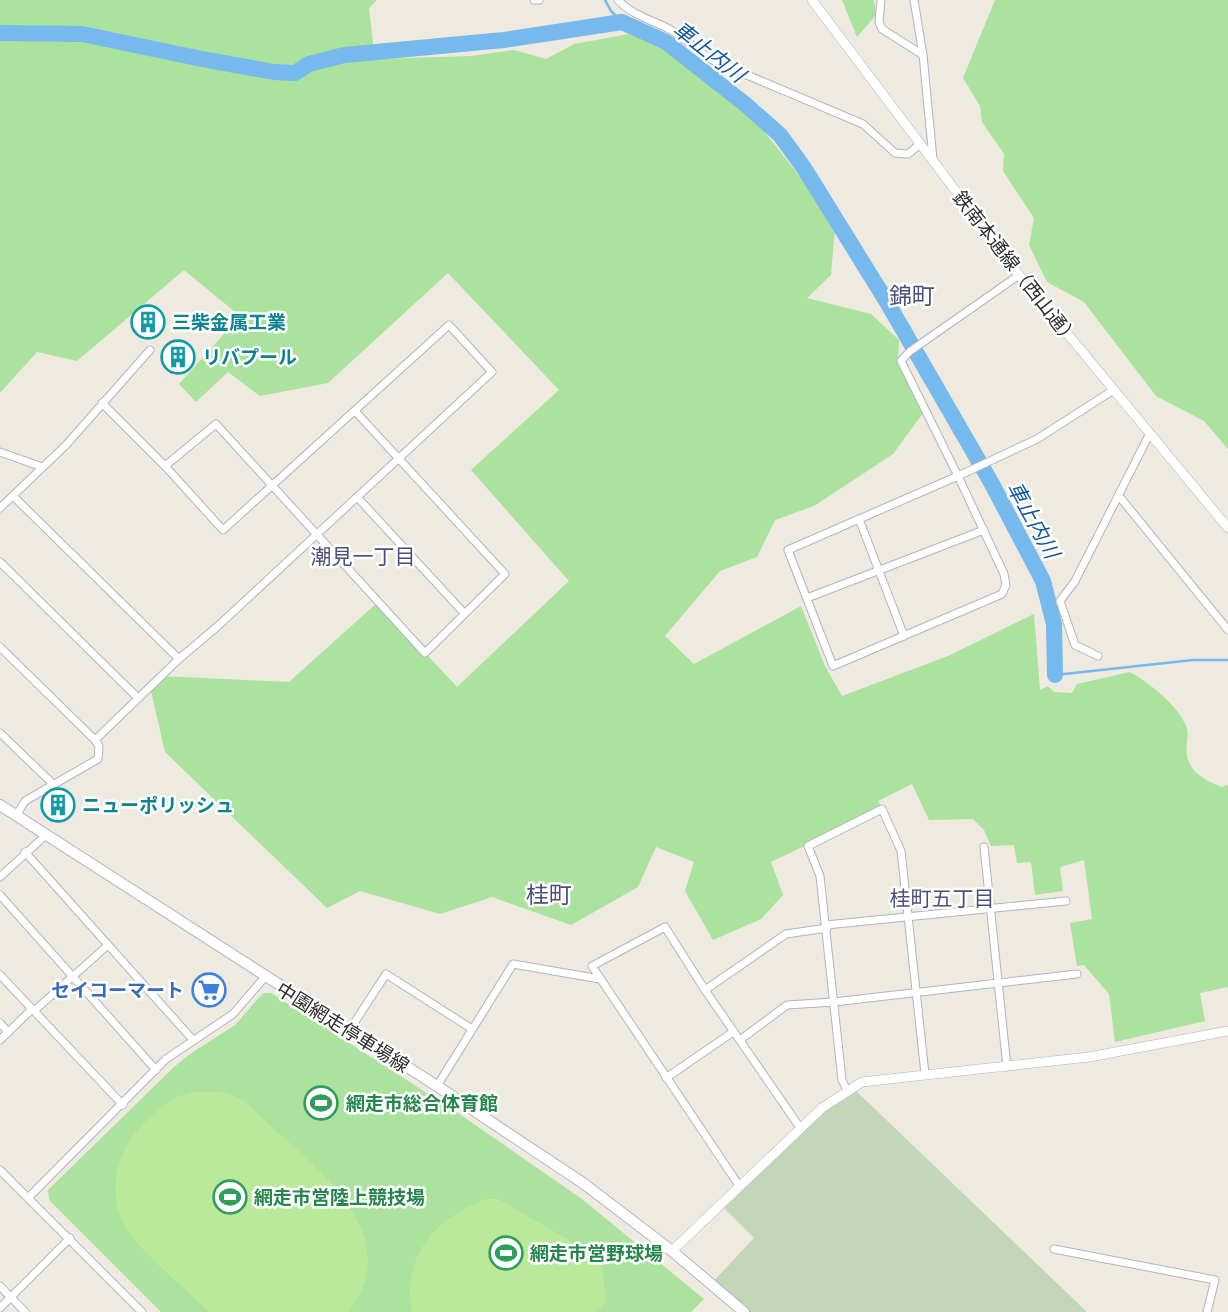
<svg xmlns="http://www.w3.org/2000/svg" width="1228" height="1312" font-family="Roboto,'Noto Sans JP',sans-serif">
	<style>
		.green { fill: #aae29e }
		.cemetery { fill: #c2d7b7 }
		.pitch { fill: #bbe99a }
		.lines { fill: none; stroke-linecap: round; stroke-linejoin: round }
		.stream { stroke: #76b9ec; stroke-width: 2.5 }
		.river { stroke: #76b9ec; stroke-width: 16 }
		.minor-casing { stroke: #b3b3c0; stroke-width: 9 }
		.tertiary-casing { stroke: #b3b3c0; stroke-width: 10 }
		.secondary-casing { stroke: #b3b3c0; stroke-width: 12 }
		.minor { stroke: #fff; stroke-width: 7 }
		.tertiary { stroke: #fff; stroke-width: 9 }
		.secondary { stroke: #fff; stroke-width: 10 }
		.labels { text-anchor: middle; stroke-width: 5; stroke-linejoin: round; paint-order: stroke }
		.street-label { font-size: 19px; fill: #2d2d2d; stroke: #fff }
		.culture-label { font-size: 19px; font-weight: bold; fill: #0d838f; stroke: #fff; text-anchor: start }
		.shop-label { font-size: 19px; font-weight: bold; fill: #366cbe; stroke: #fff; text-anchor: end }
		.leisure-label { font-size: 19px; font-weight: bold; fill: #27864d; stroke: #fff; text-anchor: start }
		.water-label { font-size: 21px; font-style: italic; fill: #11559d; stroke: #fff }
		.neighbourhood-label { font-size: 21px; fill: #4e4e7d; stroke: #fff }
		.quarter-label { font-size: 23px; fill: #4e4e7d; stroke: #fff }
	</style>
	<rect width="100%" height="100%" fill="#eeeae0"/>
	<g class="green">
		<path d="M 0,0 L 377,0 L 369,8 L 375,59 L 471,56 L 514,50 L 546,59 L 574,44 L 629,34 L 654,40 L 673,51 L 703,80 L 755,120 L 798,174 L 835,229 L 831,275 L 807,298 L 871,314 L 899,340 L 898,364 L 923,413 L 893,454 L 814,506 L 775,520 L 757,557 L 720,571 L 665,636 L 694,664 L 801,606 L 825,666 L 842,696 L 948,656 L 1034,614 L 1040,690 L 1048,686 L 1054,692 L 1072,693 L 1077,684 L 1130,672 C 1148,682 1181,707 1187,729 C 1189,737 1185,747 1187,756 C 1191,774 1206,780 1221,787 L 1228,785 L 1228,987 L 1200,993 L 1205,1021 L 1115,1042 L 1109,994 L 1084,965 L 1077,966 L 1070,923 L 1092,919 L 1084,860 L 1060,867 L 1063,891 L 1035,895 L 1031,862 L 1017,863 L 1014,845 L 991,846 L 984,830 L 973,819 L 929,820 L 912,784 L 878,801 L 882,809 L 771,862 L 783,895 L 761,919 L 713,940 L 685,891 L 694,862 L 656,847 L 638,887 L 571,925 L 492,897 L 440,914 L 360,891 L 327,908 L 165,752 L 150,687 L 161,676 L 289,682 L 378,602 L 457,687 L 569,581 L 471,470 L 559,390 L 448,273 L 328,383 L 260,396 L 228,372 L 196,402 L 179,384 L 240,316 L 184,270 L 77,361 L 37,352 L 0,393 Z"/>
		<path d="M 842,0 L 874,0 L 876,15 L 857,37 Z"/>
		<path d="M 995,0 L 1228,0 L 1228,449 L 1204,421 L 1156,396 L 1084,302 L 1047,282 L 1029,245 L 1034,218 L 1003,171 L 1004,154 L 982,122 L 980,106 L 963,78 Z"/>
		<path d="M 263,993 L 271,993 L 458,1113 L 582,1199 L 704,1299 L 691,1312 L 161,1312 L 49,1200 L 48,1190 L 174,1067 L 190,1054 L 235,1025 Z"/>
	</g>
	<path class="cemetery" d="M 852,1087 L 1087,1312 L 744,1312 L 711,1284 L 754,1238 L 721,1205 L 801,1129 Z"/>
	<g class="pitch">
		<path d="M 192,1092 C 204,1092 218,1091 229,1094 C 248,1099 265,1122 280,1134 C 330,1179 404,1243 348,1312 L 209,1312 C 187,1290 136,1249 123,1223 C 109,1194 115,1156 136,1132 C 151,1115 169,1097 192,1092 Z"/>
		<path d="M 486,1199 L 498,1199 L 600,1258 L 607,1301 L 596,1312 L 412,1312 C 401,1255 436,1218 486,1199 Z"/>
	</g>
	<g class="lines">
		<g class="stream">
			<path d="M 605,0 L 611,11 L 622,22"/>
			<path d="M 1055,675 L 1193,660 L 1228,660"/>
		</g>
		<path class="river" d="M 0,33 L 82,34 L 202,59 L 274,72 L 295,73 L 309,64 L 344,55 L 504,40 L 622,22 L 666,42 L 745,104 L 780,135 L 804,168 L 887,302 L 992,484 L 1043,581 L 1054,624 L 1055,675"/>
		<defs>
			<g id="minor">
				<path d="M 534,0 L 539,0"/>
				<path d="M 618,0 C 633,16 653,20 671,30 C 687,40 699,53 716,62 L 863,124 L 895,153 L 908,154 L 919,145"/>
				<path d="M 881,0 L 879,22 L 882,29 L 923,55 L 914,0"/>
				<path d="M 923,55 L 933,159"/>
				<path d="M 1019,275 L 909,352 L 901,361 L 958,476 L 1037,439 L 1112,391"/>
				<path d="M 0,452 L 42,467"/>
				<path d="M 165,466 L 216,424 L 425,653 L 505,574 L 355,411"/>
				<path d="M 958,476 L 1004,574 L 1006,585 L 1002,594 L 833,666 L 788,550 Z"/>
				<path d="M 13,496 L 179,659"/>
				<path d="M 1119,496 L 1228,630"/>
				<path d="M 357,497 L 464,613"/>
				<path d="M 0,508 L 66,445 L 150,350"/>
				<path d="M 859,519 L 904,636"/>
				<path d="M 0,562 L 138,698"/>
				<path d="M 807,598 L 984,530"/>
				<path d="M 0,647 L 95,740"/>
				<path d="M 1098,656 L 1075,645 L 1060,601 L 1075,581 L 1149,435"/>
				<path d="M 0,733 L 53,784"/>
				<path d="M 16,816 L 25,801 L 98,759 L 99,746 L 95,740 L 179,659 L 219,625 L 492,372 L 449,325 L 223,530 L 165,466 L 102,403"/>
				<path d="M 984,847 L 1007,1067"/>
				<path d="M 25,852 L 193,1040"/>
				<path d="M 0,877 L 46,835"/>
				<path d="M 0,895 L 156,1070"/>
				<path d="M 826,925 L 1066,901"/>
				<path d="M 0,975 L 123,1105"/>
				<path d="M 705,990 L 786,934 L 827,928"/>
				<path d="M 34,1011 L 108,945"/>
				<path d="M 0,1023 L 8,1032"/>
				<path d="M 349,1031 L 386,974 L 472,1029"/>
				<path d="M 0,1040 L 32,1009"/>
				<path d="M 740,1040 L 787,1005 L 834,1002 L 1077,974"/>
				<path d="M 666,1078 L 733,1032"/>
				<path d="M 437,1086 L 513,964 L 600,979"/>
				<path d="M 847,1090 L 842,1080 L 820,876 L 808,846 L 882,809 L 901,851 L 925,1074"/>
				<path d="M 0,1170 L 142,1312"/>
				<path d="M 740,1187 L 592,966 L 665,927 L 705,990 L 801,1129"/>
				<path d="M 29,1197 L 166,1059 L 233,1014 L 265,977"/>
				<path d="M 1054,1249 L 1215,1280 L 1207,1312"/>
				<path d="M 0,1286 L 25,1312"/>
				<path d="M 0,1308 L 70,1238"/>
			</g>
			<g id="tertiary">
				<path d="M 812,0 L 1019,275 L 1228,528"/>
				<path d="M 672,1251 L 822,1108 L 862,1082 L 1089,1057 L 1228,1031"/>
			</g>
			<path id="secondary" d="M 0,805 L 437,1086 L 583,1183 L 672,1251 L 744,1312"/>
		</defs>
		<use href="#minor" class="minor-casing"/>
		<use href="#tertiary" class="tertiary-casing"/>
		<use href="#secondary" class="secondary-casing"/>
		<use href="#minor" class="minor"/>
		<use href="#tertiary" class="tertiary"/>
		<use href="#secondary" class="secondary"/>
	</g>
	<defs>
		<symbol id="building-ring" viewBox="-11 -11 22 22"><circle r="9.5" fill="#fff" stroke="#0f9aa8" stroke-width="1.5"/><path d="M-4-6H4V6H1V3H-1V6H-4ZM-2.5-4.3h1.7v1.8h-1.7ZM.8-4.3h1.7v1.8H.8ZM-2.5-1h1.7V.8h-1.7ZM.8-1h1.7V.8H.8Z" fill="#0f9aa8"/></symbol>
		<symbol id="supermarket-ring" viewBox="-11 -11 22 22"><circle r="9.5" fill="#fff" stroke="#3f7fe0" stroke-width="1.5"/><path d="M-6-5.5h2.5l.6 2H6L4.5 2H-2.5L-4.4-4H-6ZM-1.5 3.2a1.3 1.3 0 1 0 .1 0ZM3 3.2a1.3 1.3 0 1 0 .1 0Z" fill="#3f7fe0"/></symbol>
		<symbol id="stadium-ring" viewBox="-11 -11 22 22"><circle r="9.5" fill="#fff" stroke="#2e9e5b" stroke-width="1.5"/><path d="M0-5a6.5 5 0 1 0 0 10a6.5 5 0 1 0 0-10ZM-3.5-1.8h7v3.6h-7Z" fill="#2e9e5b"/></symbol>
	</defs>
	<g fill-rule="evenodd">
		<use href="#building-ring" x="129" y="303" width="38" height="38"/>
		<use href="#building-ring" x="159" y="338" width="38" height="38"/>
		<use href="#building-ring" x="39" y="786" width="38" height="38"/>
		<use href="#supermarket-ring" x="190" y="971" width="38" height="38"/>
		<use href="#stadium-ring" x="302" y="1084" width="38" height="38"/>
		<use href="#stadium-ring" x="211" y="1178" width="38" height="38"/>
		<use href="#stadium-ring" x="487" y="1234" width="38" height="38"/>
	</g>
	<g class="labels">
		<g class="street-label">
			<text transform="translate(1016 268) rotate(52)" y="7">鉄南本通線（西山通）</text>
			<text transform="translate(343 1027) rotate(32)" y="7">中園網走停車場線</text>
		</g>
		<g class="culture-label">
			<text x="172" y="329">三柴金属工業</text>
			<text x="202" y="364">リバプール</text>
			<text x="82" y="812">ニューポリッシュ</text>
		</g>
		<g class="shop-label">
			<text x="184" y="997">セイコーマート</text>
		</g>
		<g class="leisure-label">
			<text x="346" y="1110">網走市総合体育館</text>
			<text x="254" y="1204">網走市営陸上競技場</text>
			<text x="530" y="1260">網走市営野球場</text>
		</g>
		<g class="water-label">
			<text transform="translate(709 52) rotate(38)" y="7">車止内川</text>
			<text transform="translate(1033 520) rotate(61)" y="7">車止内川</text>
		</g>
		<g class="neighbourhood-label">
			<text x="363" y="564">潮見一丁目</text>
			<text x="942" y="906">桂町五丁目</text>
		</g>
		<g class="quarter-label">
			<text x="912" y="304">錦町</text>
			<text x="549" y="903">桂町</text>
		</g>
	</g>
</svg>
